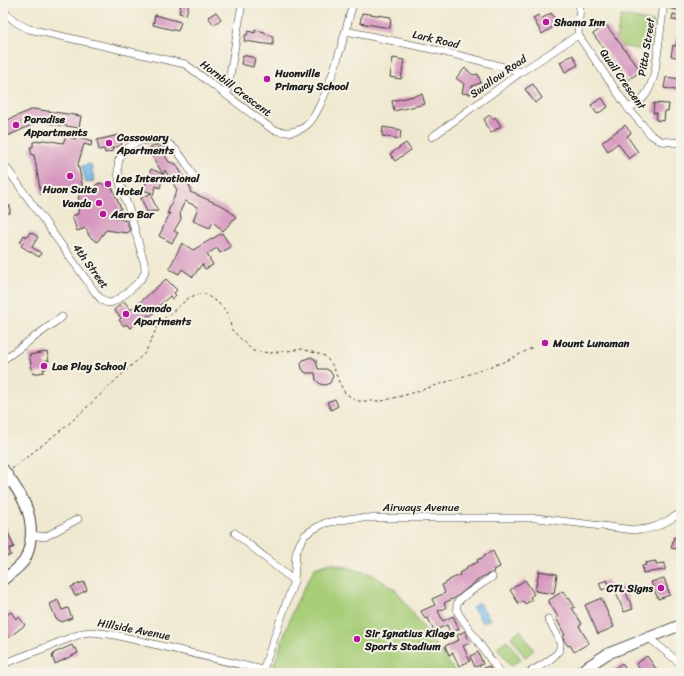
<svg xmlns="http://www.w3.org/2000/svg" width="684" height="676" font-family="Sriracha,sans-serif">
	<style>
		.green { fill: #a8ce79; stroke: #62754a }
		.water { fill: #74b8ea; stroke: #486a83 }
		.building { fill: #d697be }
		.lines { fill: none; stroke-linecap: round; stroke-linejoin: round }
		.street-casing { stroke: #3c3b37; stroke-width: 8 }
		.secondary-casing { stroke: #3c3b37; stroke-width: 12 }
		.path { stroke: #3c3b37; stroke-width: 1; stroke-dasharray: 3 3; stroke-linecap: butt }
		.street { stroke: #fff; stroke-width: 7 }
		.secondary { stroke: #fff; stroke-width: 10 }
		.poi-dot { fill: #b5179e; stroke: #f7f3e8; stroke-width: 1.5 }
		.labels { text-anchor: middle; stroke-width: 4; stroke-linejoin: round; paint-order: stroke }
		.poi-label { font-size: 11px; font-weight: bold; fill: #1c1c1c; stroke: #f7f3e8; text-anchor: start }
		.street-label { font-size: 11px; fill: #1c1c1c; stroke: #f7f3e8 }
	</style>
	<rect width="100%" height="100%" fill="#f7f3e8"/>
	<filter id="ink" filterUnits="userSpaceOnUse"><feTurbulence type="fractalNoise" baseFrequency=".025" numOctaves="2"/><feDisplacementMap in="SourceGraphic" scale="8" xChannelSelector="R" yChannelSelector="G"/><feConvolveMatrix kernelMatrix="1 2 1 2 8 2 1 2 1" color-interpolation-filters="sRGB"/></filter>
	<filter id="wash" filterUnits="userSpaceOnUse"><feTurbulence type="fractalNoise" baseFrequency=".012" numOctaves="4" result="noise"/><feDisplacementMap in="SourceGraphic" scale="16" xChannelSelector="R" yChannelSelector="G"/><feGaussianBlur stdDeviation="0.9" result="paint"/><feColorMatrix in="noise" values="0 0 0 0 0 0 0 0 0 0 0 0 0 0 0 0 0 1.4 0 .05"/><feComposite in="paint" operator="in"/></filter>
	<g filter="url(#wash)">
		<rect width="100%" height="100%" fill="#f0e9d1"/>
		<g class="green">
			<path d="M 621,16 L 654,22 L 649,51 L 615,45 Z"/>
			<path d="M 331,563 L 371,574 L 396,590 L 456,673 L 271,673 L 295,605 L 315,568 Z"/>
			<path d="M 520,630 L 534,650 L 525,657 L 511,637 Z"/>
			<path d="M 507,640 L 521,659 L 511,666 L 497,647 Z"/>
		</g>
		<g class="water">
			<path d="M 91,164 L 94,181 L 86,183 L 82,166 Z"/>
			<path d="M 479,603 L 490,619 L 483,623 L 472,607 Z"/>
		</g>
		<g id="blocks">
			<g class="building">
				<path d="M 181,3 L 189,3 L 186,15 L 179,13 Z"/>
				<path d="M 216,12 L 221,19 L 214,25 L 208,17 Z"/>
				<path d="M 362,13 L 391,17 L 390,28 L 360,23 Z"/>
				<path d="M 551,13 L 558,24 L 542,34 L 533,18 L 538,15 L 541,19 Z"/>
				<path d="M 673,14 L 681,16 L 681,21 L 672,20 Z"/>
				<path d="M 155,15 L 181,22 L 178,31 L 153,25 Z"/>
				<path d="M 606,25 L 641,71 L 628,80 L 593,34 Z"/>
				<path d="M 255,30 L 265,32 L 265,34 L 273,36 L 273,45 L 244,41 L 245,35 L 247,35 L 248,31 L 255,33 Z"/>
				<path d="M 678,32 L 681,32 L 681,58 L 671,56 L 673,45 L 676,46 Z"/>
				<path d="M 243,55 L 255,58 L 253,67 L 241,64 Z"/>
				<path d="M 573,55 L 578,65 L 565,72 L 560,62 Z"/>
				<path d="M 393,58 L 404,60 L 401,79 L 390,77 Z"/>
				<path d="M 465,68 L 473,75 L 478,74 L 481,83 L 472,86 L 471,94 L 462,93 L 464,84 L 456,78 Z"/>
				<path d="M 666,77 L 681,79 L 681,91 L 664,88 Z"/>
				<path d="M 533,84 L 542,98 L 535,103 L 525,89 Z"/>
				<path d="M 422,94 L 425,104 L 394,111 L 392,101 Z"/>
				<path d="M 602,98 L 608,107 L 597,114 L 591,105 Z"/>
				<path d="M 654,103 L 669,104 L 668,111 L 665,111 L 664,121 L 656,120 L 657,113 L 653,113 Z"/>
				<path d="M 33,109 L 81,116 L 79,128 L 36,121 L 36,123 L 3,138 L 3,122 Z"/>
				<path d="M 490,115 L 493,119 L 495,117 L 501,126 L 491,133 L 485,124 L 486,123 L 484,119 Z"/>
				<path d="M 625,125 L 631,133 L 627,136 L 638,152 L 629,159 L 618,143 L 608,151 L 602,142 Z"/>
				<path d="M 383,127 L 401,130 L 400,139 L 382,136 Z"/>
				<path d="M 119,135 L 122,145 L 112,148 L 113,151 L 105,153 L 104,149 L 99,150 L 97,140 Z"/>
				<path d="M 66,136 L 75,139 L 76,136 L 92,141 L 91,146 L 84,144 L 78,164 L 84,193 L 93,190 L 97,184 L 101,183 L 113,189 L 121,209 L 118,210 L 116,218 L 127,221 L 130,231 L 127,233 L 106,230 L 97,242 L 89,236 L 86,228 L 77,231 L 72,216 L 78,214 L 79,191 L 63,195 L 62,190 L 41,194 L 34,155 L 32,155 L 30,147 L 33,147 L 33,142 L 44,140 L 63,143 Z"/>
				<path d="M 406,143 L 411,150 L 395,161 L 390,154 Z"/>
				<path d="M 154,145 L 158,145 L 159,148 L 161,146 L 164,147 L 166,150 L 163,152 L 169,162 L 176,164 L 191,189 L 190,192 L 225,207 L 236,217 L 223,231 L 213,222 L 210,228 L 193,221 L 198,207 L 185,201 L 180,212 L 181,219 L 174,231 L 178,233 L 172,243 L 159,236 L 170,213 L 167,214 L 177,190 L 165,170 L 160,188 L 156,186 L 152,198 L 158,211 L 147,212 L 141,198 L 152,193 L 143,190 L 151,169 L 163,174 L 148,150 Z"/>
				<rect x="3" y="206" width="7" height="7"/>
				<path d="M 30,232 L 38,237 L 32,247 L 41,253 L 39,257 L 21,246 L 23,243 L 20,242 L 24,235 L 27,237 Z"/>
				<path d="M 222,233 L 231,247 L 220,253 L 217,248 L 207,254 L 213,265 L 205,269 L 202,264 L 193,277 L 182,269 L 179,274 L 169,269 L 182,243 L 193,250 Z"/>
				<path d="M 166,279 L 177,290 L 174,293 L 176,295 L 172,299 L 170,296 L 153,311 L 154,313 L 150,316 L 148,315 L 145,318 L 144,317 L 130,328 L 126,324 L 124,326 L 119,320 L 121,318 L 114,310 L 124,301 L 131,310 Z"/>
				<path d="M 47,352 L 49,361 L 45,361 L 46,369 L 43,369 L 44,372 L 33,374 L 29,355 Z"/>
				<path d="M 311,357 L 316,360 L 318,369 L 326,369 L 330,371 L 333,376 L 330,383 L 325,385 L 320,384 L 316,380 L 315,373 L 306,373 L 302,369 L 301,364 L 303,360 Z"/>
				<path d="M 335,399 L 338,406 L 331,410 L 327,402 Z"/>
				<path d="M 3,521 L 14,547 L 9,549 L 11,555 L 3,558 Z"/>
				<path d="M 674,537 L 681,538 L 681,550 L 671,548 Z"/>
				<path d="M 493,551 L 500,567 L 493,570 L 494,572 L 482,577 L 455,598 L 444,603 L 446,608 L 438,611 L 443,621 L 453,616 L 459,629 L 450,633 L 447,625 L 434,631 L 428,618 L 425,619 L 421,611 L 435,605 L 432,599 L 445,593 L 442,585 L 449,581 L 449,580 L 460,575 L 459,573 L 467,569 L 466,567 L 478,562 L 477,560 L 484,557 L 484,555 Z"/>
				<path d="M 656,561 L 656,564 L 665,563 L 665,570 L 643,573 L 642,566 L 646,565 L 645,563 Z"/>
				<path d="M 539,571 L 557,574 L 554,594 L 535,591 Z"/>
				<path d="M 664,578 L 670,595 L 658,599 L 651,582 Z"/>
				<path d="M 525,580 L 534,594 L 530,597 L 532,600 L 525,604 L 523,601 L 519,604 L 510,590 Z"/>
				<path d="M 607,580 L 610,587 L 602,590 L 599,583 Z"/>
				<path d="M 84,582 L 87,590 L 75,596 L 71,587 Z"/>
				<path d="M 623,586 L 633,609 L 624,612 L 615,590 Z"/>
				<path d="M 563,591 L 567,599 L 569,598 L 575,607 L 572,608 L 582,624 L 579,626 L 589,643 L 574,652 L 570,645 L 568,646 L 564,640 L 563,636 L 565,635 L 556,618 L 558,617 L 549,602 L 549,600 Z"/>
				<path d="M 601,598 L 614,627 L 598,634 L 585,605 Z"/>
				<path d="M 58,600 L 62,610 L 68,608 L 72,618 L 62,622 L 56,619 L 50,604 Z"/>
				<path d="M 11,612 L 16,619 L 19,617 L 25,625 L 8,638 L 3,631 L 3,629 L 7,625 L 3,620 L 3,617 Z"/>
				<path d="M 465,631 L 470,643 L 463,646 L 470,661 L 459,666 L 453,653 L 449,655 L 445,646 L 459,640 L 457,635 Z"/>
				<path d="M 72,645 L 74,649 L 76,648 L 78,653 L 55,664 L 52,656 L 54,654 L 54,653 Z"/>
				<path d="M 478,652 L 483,664 L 475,667 L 470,656 Z"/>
				<path d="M 647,656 L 659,673 L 643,673 L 636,664 Z"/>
				<path d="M 622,663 L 628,673 L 608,673 Z"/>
				<path d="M 489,666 L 492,673 L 483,673 L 482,669 Z"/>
			</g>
		</g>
	</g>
	<g filter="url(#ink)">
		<use href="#blocks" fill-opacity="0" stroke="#3c3b37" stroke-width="1"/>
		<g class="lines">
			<defs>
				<g id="street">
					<path d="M 580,3 L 578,35 L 628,108 L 651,135 L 661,141 L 681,143"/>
					<path d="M 3,11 L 17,23 L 29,29 L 185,64 L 272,129 C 284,134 300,133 309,123 C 314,118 317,111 320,105 C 335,73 344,37 353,3"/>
					<path d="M 346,31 C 404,43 464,55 521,72"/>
					<path d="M 227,94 L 242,3"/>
					<path d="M 628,108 C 646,100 650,90 655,72 L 664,3"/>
					<path d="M 432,137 L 521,72 L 578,35"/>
					<path d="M 3,163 L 95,292 C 99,297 103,303 110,303 C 117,302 142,281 144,274 C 146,270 145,266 144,262 L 128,206"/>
					<path d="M 127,204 C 123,192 117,178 118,165 C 120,141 158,132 174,148 C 184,157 190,170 196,181"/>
					<path d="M 3,360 L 62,317"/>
					<path d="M 3,487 L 12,481"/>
					<path d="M 235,533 L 294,581"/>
					<path d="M 31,535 L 45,537 L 78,519"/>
					<path d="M 492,577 C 486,582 459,597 457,604 C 456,607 457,610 458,613 L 500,673"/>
					<path d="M 649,638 L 681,664"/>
					<path d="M 3,664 L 83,633 L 92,632 L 115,635 L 263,670"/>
					<path d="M 262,673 L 294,581 L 296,553 L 300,543 L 305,535 L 312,530 L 325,523 L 354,518 L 537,518 L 634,530 C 655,530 663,523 681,513"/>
					<path d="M 528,673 C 537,668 562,655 560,645 C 560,636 552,626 548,619"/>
				</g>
				<g id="secondary">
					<path d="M 671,3 L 681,5"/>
					<path d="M 3,469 C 20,493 35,512 30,543 C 29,549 27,556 24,561 C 18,569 10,574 3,580"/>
					<path d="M 578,673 L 607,654 L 681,625"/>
				</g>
			</defs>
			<use href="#street" class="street-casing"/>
			<use href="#secondary" class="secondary-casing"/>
			<path class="path" d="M 12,469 L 71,422 L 145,353 L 159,323 L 190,297 L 203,293 C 218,303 230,308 231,329 L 253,351 L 271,353 L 302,349 L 325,356 L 333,366 L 339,382 L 345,393 L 357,401 L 382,401 L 409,394 L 456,379 L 506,361 L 534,347"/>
			<use href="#street" class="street"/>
			<use href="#secondary" class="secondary"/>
		</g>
	</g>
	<g class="poi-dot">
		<circle cx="546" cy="22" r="4"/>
		<circle cx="267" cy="79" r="4"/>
		<circle cx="16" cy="125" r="4"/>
		<circle cx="109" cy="143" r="4"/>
		<circle cx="70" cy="176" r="4"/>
		<circle cx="108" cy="184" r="4"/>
		<circle cx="99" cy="203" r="4"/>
		<circle cx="103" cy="214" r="4"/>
		<circle cx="126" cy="314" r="4"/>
		<circle cx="545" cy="343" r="4"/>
		<circle cx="44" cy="366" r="4"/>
		<circle cx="661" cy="588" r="4"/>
		<circle cx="357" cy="639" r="4"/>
	</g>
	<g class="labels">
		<g class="poi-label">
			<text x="554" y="26">Shama Inn</text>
			<text x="275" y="77">Huonville<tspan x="275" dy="13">Primary School</tspan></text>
			<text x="24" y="123">Paradise<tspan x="24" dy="13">Appartments</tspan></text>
			<text x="117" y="141">Cassowary<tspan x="117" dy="13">Apartments</tspan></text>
			<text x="116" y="182">Lae International<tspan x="116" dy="13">Hotel</tspan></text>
			<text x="70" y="193" text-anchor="middle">Huon Suite</text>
			<text x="91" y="207" text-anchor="end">Vanda</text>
			<text x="111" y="218">Aero Bar</text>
			<text x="134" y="312">Komodo<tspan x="134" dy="13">Apartments</tspan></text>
			<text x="553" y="347">Mount Lunaman</text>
			<text x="52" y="370">Lae Play School</text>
			<text x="653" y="592" text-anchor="end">CTL Signs</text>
			<text x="365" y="637">Sir Ignatius Kilage<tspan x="365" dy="13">Sports Stadium</tspan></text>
		</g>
		<g class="street-label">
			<text transform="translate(436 39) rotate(13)" y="4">Lark Road</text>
			<text transform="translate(646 47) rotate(-81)" y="4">Pitta Street</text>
			<text transform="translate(498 76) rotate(-35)" y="4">Swallow Road</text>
			<text transform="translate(623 79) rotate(55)" y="4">Quail Crescent</text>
			<text transform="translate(236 88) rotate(37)" y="4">Hornbill Crescent</text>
			<text transform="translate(91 266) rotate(54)" y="4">4th Street</text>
			<text x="421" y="511">Airways Avenue</text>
			<text transform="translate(134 629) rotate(11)" y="4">Hillside Avenue</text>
		</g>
	</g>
	<rect width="684" height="676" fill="none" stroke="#f7f3e8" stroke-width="16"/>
</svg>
